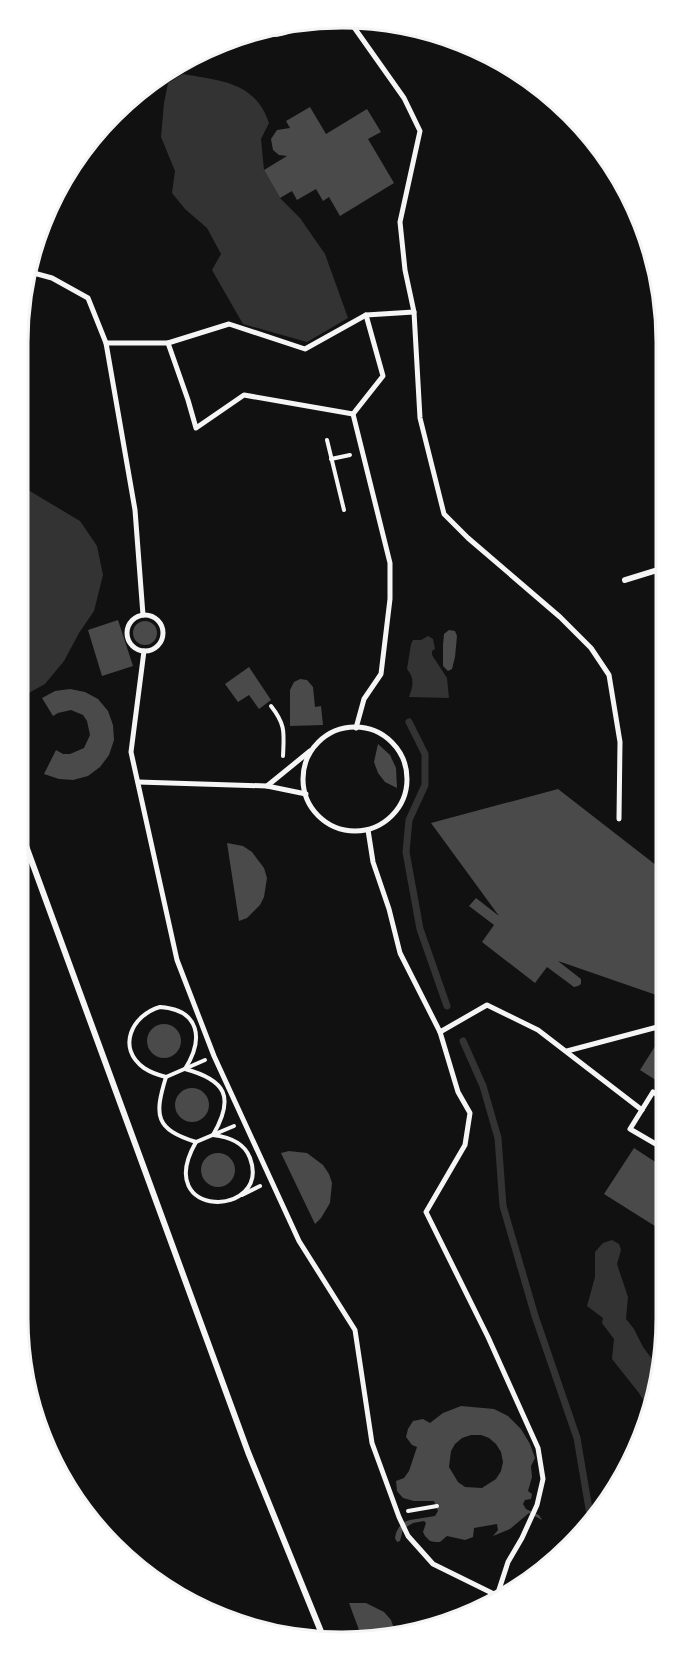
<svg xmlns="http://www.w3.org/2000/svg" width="684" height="1661" font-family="'Nunito Sans',sans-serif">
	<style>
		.water { fill: #333 }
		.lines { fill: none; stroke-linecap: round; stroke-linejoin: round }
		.stream { stroke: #333; stroke-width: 7 }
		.building { fill: #4a4a4a; fill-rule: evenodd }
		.path { stroke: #f5f5f5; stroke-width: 4 }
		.pedestrian { stroke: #f5f5f5; stroke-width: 5 }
		.minor { stroke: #f5f5f5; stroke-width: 6 }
		.rim { fill: none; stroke: #f5f5f5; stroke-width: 3 }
	</style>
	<rect width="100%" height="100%" fill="#111"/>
	<g class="water">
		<path d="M 183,74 C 220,81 255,81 269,123 L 261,139 L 264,170 L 280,198 L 300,218 L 325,254 L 348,318 L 307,342 L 243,324 L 212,270 L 221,254 L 207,228 L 185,209 L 172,193 L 175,171 L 161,137 L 164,103 L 168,83 Z"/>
		<path d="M 18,484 L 80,521 L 97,546 L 103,575 L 94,611 L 79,633 L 64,661 L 45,684 L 18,699 Z"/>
		<path d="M 428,636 L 433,639 L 435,649 L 432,651 L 432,655 L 447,678 L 449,698 L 409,697 C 413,686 415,679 407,669 L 411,644 L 413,640 L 421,640 Z"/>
		<path d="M 612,1240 L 619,1244 L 621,1250 L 617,1264 L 628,1297 L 626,1319 L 634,1329 L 643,1347 L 658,1367 L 651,1412 L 639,1393 L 612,1359 L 614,1339 L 602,1323 L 603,1318 L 587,1306 L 595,1277 L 595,1252 L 603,1243 Z"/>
	</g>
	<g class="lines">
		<g class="stream">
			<path d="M 409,722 L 425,754 L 425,785 L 409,820 L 406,852 L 420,929 L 447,1006"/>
			<path d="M 463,1041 L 483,1086 L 498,1138 L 503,1206 L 535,1316 L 577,1438 L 589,1509 L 595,1520"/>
		</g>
	</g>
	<g class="building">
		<path d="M 310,107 L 326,134 L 367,109 L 381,132 L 368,139 L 394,183 L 340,216 L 329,197 L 323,201 L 316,189 L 297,200 L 292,191 L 280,198 L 264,170 L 287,156 L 279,155 L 273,150 L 271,139 L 277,130 L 290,128 L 286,121 Z"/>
		<path d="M 118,620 L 133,666 L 102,676 L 88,630 Z"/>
		<circle cx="145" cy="633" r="12"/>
		<path d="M 449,630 L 455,631 L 457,636 L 455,657 L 452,669 L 448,671 L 443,666 L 443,645 L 444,634 Z"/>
		<path d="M 249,667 L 271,700 L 259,709 L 249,695 L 238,702 L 225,684 Z"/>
		<path d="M 300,679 L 307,680 L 313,687 L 315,707 L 321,706 L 323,725 L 290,726 L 290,690 L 294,682 Z"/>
		<path d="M 70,689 L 85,692 L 98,699 L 108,711 L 113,725 L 114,740 L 109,755 L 100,767 L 88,776 L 73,780 L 59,779 L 44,774 L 56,750 L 63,754 L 70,754 L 84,748 L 90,735 L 87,721 L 83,715 L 71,710 L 58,713 L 53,716 L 42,698 L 55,691 Z"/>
		<path d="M 378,744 L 390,755 L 396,768 L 397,788 L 385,782 L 378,773 L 374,762 Z"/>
		<path d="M 558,789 L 661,869 L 665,998 L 558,961 L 581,979 L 581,984 L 578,986 L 574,987 L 547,967 L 535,983 L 482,942 L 494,925 L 469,906 L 476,898 L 499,916 L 431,823 Z"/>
		<path d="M 227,843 L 243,846 L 252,852 L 264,868 L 267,878 L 264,897 L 260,905 L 247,918 L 239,921 Z"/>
		<circle cx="164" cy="1041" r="17"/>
		<path d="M 659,1040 L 665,1043 L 665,1086 L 640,1070 Z"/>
		<circle cx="192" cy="1105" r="17"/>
		<path d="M 634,1148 L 666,1169 L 666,1233 L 604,1194 Z"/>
		<path d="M 289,1151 L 307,1153 L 323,1165 L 329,1174 L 332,1183 L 330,1203 L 321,1218 L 315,1224 L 281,1153 Z"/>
		<circle cx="218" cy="1170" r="17"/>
		<path d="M 461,1406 L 494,1409 L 508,1416 L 521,1429 L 530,1444 L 535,1458 L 531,1466 L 532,1477 L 528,1491 L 532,1494 L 531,1499 L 525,1500 L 523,1504 L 526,1509 L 539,1515 L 542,1520 L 529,1513 L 510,1529 L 493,1536 L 498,1530 L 497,1524 L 474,1528 L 473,1537 L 465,1540 L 447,1536 L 440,1542 L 435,1542 L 430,1541 L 425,1536 L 423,1532 L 426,1523 L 424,1521 L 413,1523 L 403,1529 L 400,1541 L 397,1542 L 395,1538 L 396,1533 L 399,1527 L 404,1522 L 410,1520 L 435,1516 L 438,1511 L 434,1501 L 414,1501 L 403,1498 L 397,1491 L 396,1481 L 404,1478 L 409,1471 L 417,1447 L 412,1445 L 406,1437 L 408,1429 L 413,1421 L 423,1419 L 430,1423 L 443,1413 ZM 471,1435 L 481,1435 L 489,1438 L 496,1444 L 501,1452 L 503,1462 L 501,1471 L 496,1479 L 482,1488 L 465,1487 L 458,1482 L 449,1467 L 451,1451 L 455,1444 L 462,1438 Z"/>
		<path d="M 349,1603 L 366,1603 L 384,1612 L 391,1620 L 397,1637 L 362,1638 Z"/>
	</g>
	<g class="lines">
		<g class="path">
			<path d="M 327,440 L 344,510"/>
			<path d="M 331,459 L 350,455"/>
			<path d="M 271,706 C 286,725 284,733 283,756"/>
			<path d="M 160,1007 C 200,1010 204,1039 185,1069 C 226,1080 235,1097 213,1135 C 229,1137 244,1142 250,1158 C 272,1218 151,1220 196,1142 C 155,1129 154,1116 166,1077 C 158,1075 150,1072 144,1068 C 116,1048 132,1015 160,1007 Z"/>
			<path d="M 166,1077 L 205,1060"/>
			<path d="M 196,1142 L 234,1126"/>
			<path d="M 242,1195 L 260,1186"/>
			<path d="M 408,1511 L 437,1506"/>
		</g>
		<g class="pedestrian">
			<path d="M 351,23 L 404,98 L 420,131 L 400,222 L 405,270 L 414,312 L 420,418 L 444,514 L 468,538 L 560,617 L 591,648 L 609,675 L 620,742 L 619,819"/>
			<path d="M 263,34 C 279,36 289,32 302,24"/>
			<path d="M 30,272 L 52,278 L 88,298 L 106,343 L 135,510 L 143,615"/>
			<path d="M 106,343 L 168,343 L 188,400 L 196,428 L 244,395 L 353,414 L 390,563 L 390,599 L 381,674 L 364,699 L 356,728"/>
			<path d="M 168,343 L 229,324 L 305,349 L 366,315 L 414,312"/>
			<path d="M 353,414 L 383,376 L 366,315"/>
			<circle cx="145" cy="633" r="18"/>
			<path d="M 144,651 L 131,752 L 177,960 L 214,1056 L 299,1241 L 355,1330 L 372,1443 L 399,1517 L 408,1536 L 433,1564 L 496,1595"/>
			<circle cx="355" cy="779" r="52"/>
			<path d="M 138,782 L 267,786 L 306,794"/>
			<path d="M 267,786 L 310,751"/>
			<path d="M 368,830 L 373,862 L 389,909 L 400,953 L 440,1032 L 458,1092 L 470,1113 L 465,1145 L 426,1212 L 488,1337 L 538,1448 L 543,1479 L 537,1505 L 522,1538 L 508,1562 L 496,1599"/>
			<path d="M 440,1032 L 487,1005 L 538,1030 L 642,1110"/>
			<path d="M 567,1051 L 665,1025"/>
			<path d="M 665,1100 L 653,1092 L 630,1129 L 666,1150"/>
		</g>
		<g class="minor">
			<path d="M 625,580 L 664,568"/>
			<path d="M 18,824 L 248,1452 L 324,1639"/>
		</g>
	</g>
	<path d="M0 0H684V1661H0ZM342 28H342A314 314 0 0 1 656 342V1318A314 314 0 0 1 342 1632H342A314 314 0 0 1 28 1318V342A314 314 0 0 1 342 28Z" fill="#fff" fill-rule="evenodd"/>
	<path class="rim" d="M342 28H342A314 314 0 0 1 656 342V1318A314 314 0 0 1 342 1632H342A314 314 0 0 1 28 1318V342A314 314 0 0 1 342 28Z"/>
</svg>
